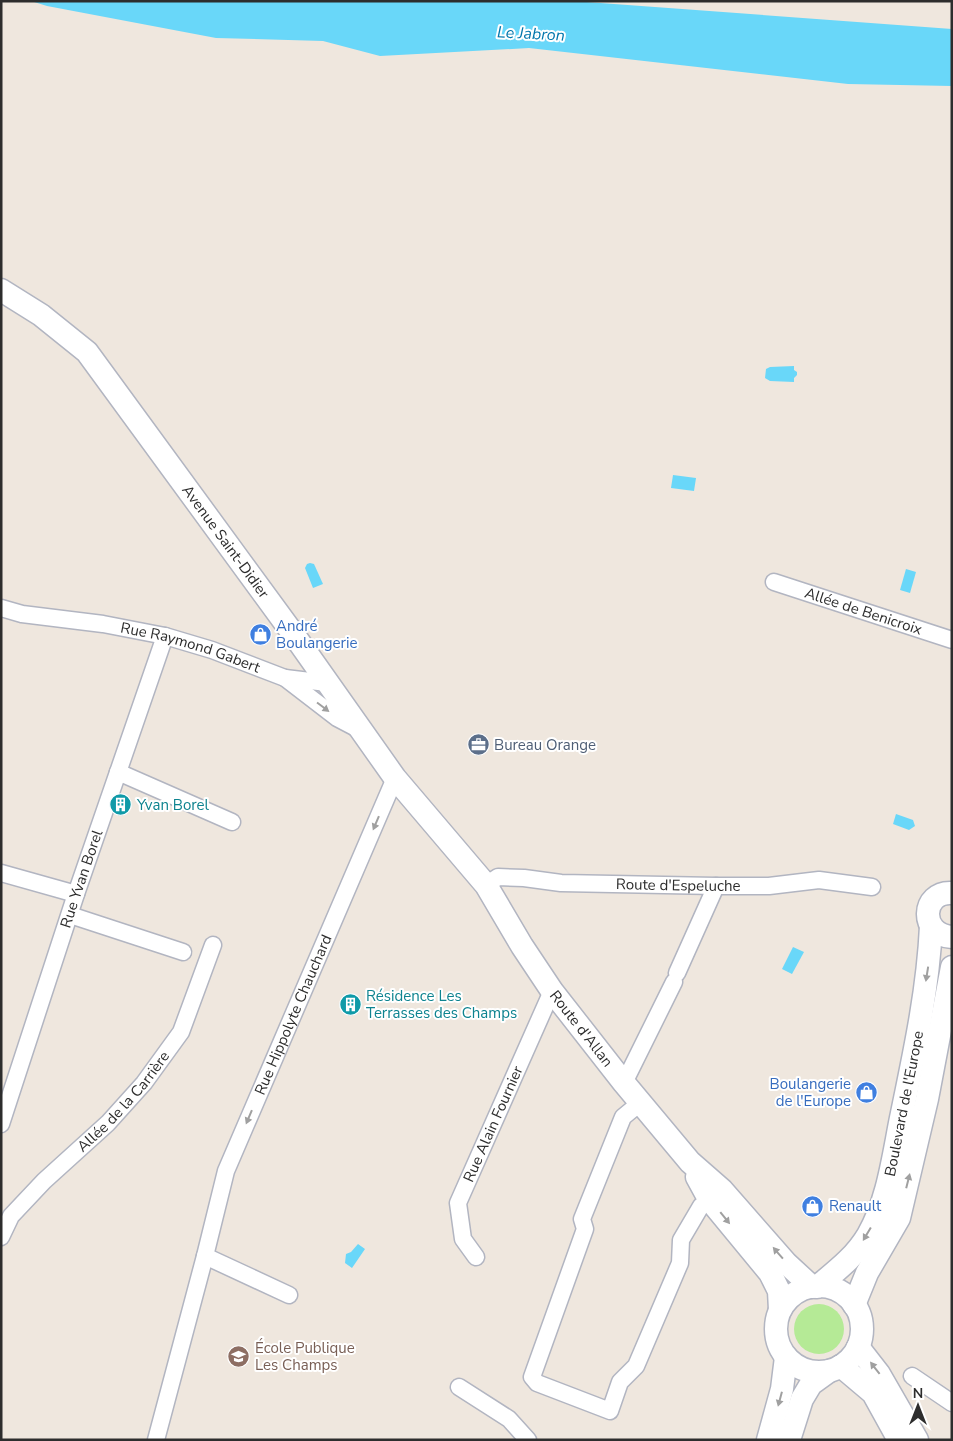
<svg xmlns="http://www.w3.org/2000/svg" width="953" height="1441" font-family="'Nunito Sans',sans-serif">
	<style>
		.green { fill: #b5ea96 }
		.water { fill: #69d7f9 }
		.lines { fill: none; stroke-linecap: round; stroke-linejoin: round }
		.street-casing { stroke: #b2b5c1; stroke-width: 19 }
		.secondary-casing { stroke: #b2b5c1; stroke-width: 25 }
		.street { stroke: #fff; stroke-width: 16 }
		.secondary { stroke: #fff; stroke-width: 22 }
		.oneway { fill: #a0a0a0 }
		.labels { text-anchor: middle; stroke-width: 4; stroke-linejoin: round; paint-order: stroke }
		.street-label { font-size: 15px; fill: #2d2d2d; stroke: #fff }
		.shop-label { font-size: 15px; fill: #366cbe; stroke: #fff; text-anchor: start }
		.service-label { font-size: 15px; fill: #4e5e75; stroke: #fff; text-anchor: start }
		.culture-label { font-size: 15px; fill: #0d838f; stroke: #fff; text-anchor: start }
		.education-label { font-size: 15px; fill: #785e54; stroke: #fff; text-anchor: start }
		.water-label { font-size: 16px; font-style: italic; fill: #0176ac; stroke: #fff }
	</style>
	<rect width="100%" height="100%" fill="#efe7de"/>
	<circle class="green" cx="819" cy="1329" r="25"/>
	<g class="water">
		<path d="M 31,1 L 573,1 L 952,29 L 952,86 L 848,84 L 529,48 L 380,56 L 323,41 L 216,38 L 47,6 Z"/>
		<path d="M 794,366 L 794,370 L 797,372 L 797,375 L 794,378 L 794,382 L 770,381 L 765,378 L 766,369 L 770,367 Z"/>
		<path d="M 673,475 L 696,478 L 694,491 L 671,488 Z"/>
		<path d="M 310,563 L 314,564 L 323,584 L 313,588 L 305,568 L 307,564 Z"/>
		<path d="M 906,569 L 916,572 L 910,593 L 900,590 Z"/>
		<path d="M 896,814 L 913,820 L 915,826 L 909,830 L 893,824 Z"/>
		<path d="M 793,947 L 804,952 L 792,974 L 782,969 Z"/>
		<path d="M 358,1244 L 365,1249 L 352,1268 L 345,1263 L 346,1254 L 351,1252 Z"/>
	</g>
	<g class="lines">
		<defs>
			<g id="street">
				<path id="s1" d="M 774,582 L 952,640"/>
				<path id="s2" d="M 1,608 L 22,614 L 103,624 L 165,636 L 212,650 L 285,678 L 337,718 L 358,729"/>
				<path d="M 285,678 L 327,683"/>
				<path d="M 118,772 L 232,822"/>
				<path d="M 1,873 L 76,894"/>
				<path id="s3" d="M 486,885 L 498,877 L 524,878 L 561,883 L 716,886 L 769,886 L 819,880 L 872,887"/>
				<path d="M 70,915 L 183,952"/>
				<path d="M 677,973 L 716,886"/>
				<path d="M 624,1083 L 674,982"/>
				<path d="M 640,1103 L 623,1117 L 582,1219 L 585,1229 L 532,1377 L 537,1383 L 610,1411 L 620,1382 L 636,1366 L 680,1263 L 681,1240 L 701,1206 L 718,1193"/>
				<path id="s4" d="M 1,1124 L 76,894 L 165,636"/>
				<path id="s5" d="M 1,1237 L 11,1216 L 44,1181 L 108,1123 L 144,1083 L 181,1032 L 213,945"/>
				<path d="M 205,1256 L 289,1295"/>
				<path id="s6" d="M 476,1257 L 463,1239 L 458,1203 L 552,991"/>
				<path d="M 912,1376 L 952,1403"/>
				<path d="M 459,1387 L 509,1419 L 528,1440"/>
				<path id="s7" d="M 156,1440 L 205,1256 L 226,1171 L 395,778"/>
			</g>
			<g id="secondary">
				<path id="s8" d="M 1,290 L 41,315 L 87,352 L 294,635 L 395,778 L 486,885 L 522,946 L 552,991 L 624,1083 L 690,1162 L 722,1190 L 786,1263 L 812,1287"/>
				<path d="M 952,893 C 921,891 919,935 952,937"/>
				<path d="M 697,1177 L 709,1199 L 770,1273 L 779,1291 L 780,1310"/>
				<circle cx="819" cy="1329" r="43"/>
				<path id="s9" d="M 817,1287 C 836,1271 855,1257 868,1235 C 888,1200 893,1158 901,1118 C 914,1055 928,991 931,926"/>
				<path d="M 854,1305 L 867,1273 L 899,1218 L 927,1099 L 952,967"/>
				<path d="M 858,1347 L 879,1374 L 917,1440"/>
				<path d="M 841,1366 L 873,1393 L 899,1440"/>
				<path d="M 768,1440 L 782,1389 L 786,1357"/>
				<path d="M 789,1440 L 802,1399 L 811,1384 L 829,1371"/>
			</g>
		</defs>
		<use href="#street" class="street-casing"/>
		<use href="#secondary" class="secondary-casing"/>
		<use href="#street" class="street"/>
		<use href="#secondary" class="secondary"/>
	</g>
	<defs><path id="oneway-solid" d="M-6-.8H1V-3.2L6.5 0L1 3.2V.8H-6Z" transform="scale(1.25)"/></defs>
	<g class="oneway">
		<use href="#oneway-solid" transform="translate(323 707) rotate(37)"/>
		<use href="#oneway-solid" transform="translate(376 823) rotate(113)"/>
		<use href="#oneway-solid" transform="translate(927 974) rotate(99)"/>
		<use href="#oneway-solid" transform="translate(249 1117) rotate(113)"/>
		<use href="#oneway-solid" transform="translate(908 1181) rotate(-76)"/>
		<use href="#oneway-solid" transform="translate(725 1218) rotate(51)"/>
		<use href="#oneway-solid" transform="translate(867 1234) rotate(121)"/>
		<use href="#oneway-solid" transform="translate(778 1253) rotate(-131)"/>
		<use href="#oneway-solid" transform="translate(875 1368) rotate(-128)"/>
		<use href="#oneway-solid" transform="translate(780 1399) rotate(105)"/>
	</g>
	<defs>
		<symbol id="shop-disc" viewBox="-11 -11 22 22"><circle r="9.5" fill="#3f7fe0" stroke="#fff"/><path d="M-5-2.5h2.3a2.7 3.5 0 0 1 5.4 0H5L5.5 6h-11ZM-1.5-2.5h3a1.5 2.3 0 0 0-3 0Z" fill="#fff"/></symbol>
		<symbol id="office-disc" viewBox="-11 -11 22 22"><circle r="9.5" fill="#5c6f8a" stroke="#fff"/><path d="M-6-3h4V-5.5h4V-3h4V5H-6ZM-1-4.5V-3h2v-1.5ZM-6 0V1H6V0Z" fill="#fff"/></symbol>
		<symbol id="building-disc" viewBox="-11 -11 22 22"><circle r="9.5" fill="#0f9aa8" stroke="#fff"/><path d="M-4-6H4V6H1V3H-1V6H-4ZM-2.5-4.3h1.7v1.8h-1.7ZM.8-4.3h1.7v1.8H.8ZM-2.5-1h1.7V.8h-1.7ZM.8-1h1.7V.8H.8Z" fill="#fff"/></symbol>
		<symbol id="school-disc" viewBox="-11 -11 22 22"><circle r="9.5" fill="#8d6e63" stroke="#fff"/><path d="M0-5L7-2L0 1L-7-2ZM-4 1L0 2.5L4 1V4Q0 6-4 4Z" fill="#fff"/></symbol>
	</defs>
	<g fill-rule="evenodd">
		<use href="#shop-disc" x="248" y="622" width="25" height="25"/>
		<use href="#office-disc" x="466" y="732" width="25" height="25"/>
		<use href="#building-disc" x="108" y="792" width="25" height="25"/>
		<use href="#building-disc" x="338" y="992" width="25" height="25"/>
		<use href="#shop-disc" x="854" y="1080" width="25" height="25"/>
		<use href="#shop-disc" x="800" y="1194" width="25" height="25"/>
		<use href="#school-disc" x="226" y="1344" width="25" height="25"/>
	</g>
	<g class="labels">
		<g class="street-label">
			<text dy="5" stroke="none"><textPath href="#s8" startOffset="341">Avenue Saint-Didier</textPath></text>
			<text dy="5" stroke="none"><textPath href="#s1" startOffset="94">Allée de Benicroix</textPath></text>
			<text dy="5" stroke="none"><textPath href="#s2" startOffset="194">Rue Raymond Gabert</textPath></text>
			<text dy="5" stroke="none"><textPath href="#s4" startOffset="258">Rue Yvan Borel</textPath></text>
			<text dy="5" stroke="none"><textPath href="#s3" startOffset="195">Route d'Espeluche</textPath></text>
			<text dy="5" stroke="none"><textPath href="#s7" startOffset="448">Rue Hippolyte Chauchard</textPath></text>
			<text dy="5" stroke="none"><textPath href="#s8" startOffset="945">Route d'Allan</textPath></text>
			<text dy="5" stroke="none"><textPath href="#s5" startOffset="184">Allée de la Carrière</textPath></text>
			<text dy="5" stroke="none"><textPath href="#s9" startOffset="210">Boulevard de l'Europe</textPath></text>
			<text dy="5" stroke="none"><textPath href="#s6" startOffset="145">Rue Alain Fournier</textPath></text>
		</g>
		<g class="shop-label">
			<text x="276" y="631">André<tspan x="276" dy="17">Boulangerie</tspan></text>
			<text x="851" y="1089" text-anchor="end">Boulangerie<tspan x="851" dy="17">de l'Europe</tspan></text>
			<text x="829" y="1211">Renault</text>
		</g>
		<g class="service-label">
			<text x="494" y="750">Bureau Orange</text>
		</g>
		<g class="culture-label">
			<text x="137" y="810">Yvan Borel</text>
			<text x="366" y="1001">Résidence Les<tspan x="366" dy="17">Terrasses des Champs</tspan></text>
		</g>
		<g class="education-label">
			<text x="255" y="1353">École Publique<tspan x="255" dy="17">Les Champs</tspan></text>
		</g>
		<g class="water-label">
			<text transform="translate(531 33) rotate(3)" y="6">Le Jabron</text>
		</g>
	</g>
	<rect width="953" height="1441" fill="none" stroke="#2d2d2d" stroke-width="5"/>
	<g transform="translate(918 1406)" stroke="#ffffff" stroke-width="4" paint-order="stroke">
	<path d="M0-4L9 19L0 12L-9 19Z" fill="#2d2d2d"/>
	<text y="-8" font-size="14" font-weight="bold" text-anchor="middle" fill="#2d2d2d">N</text>
	</g>
</svg>
